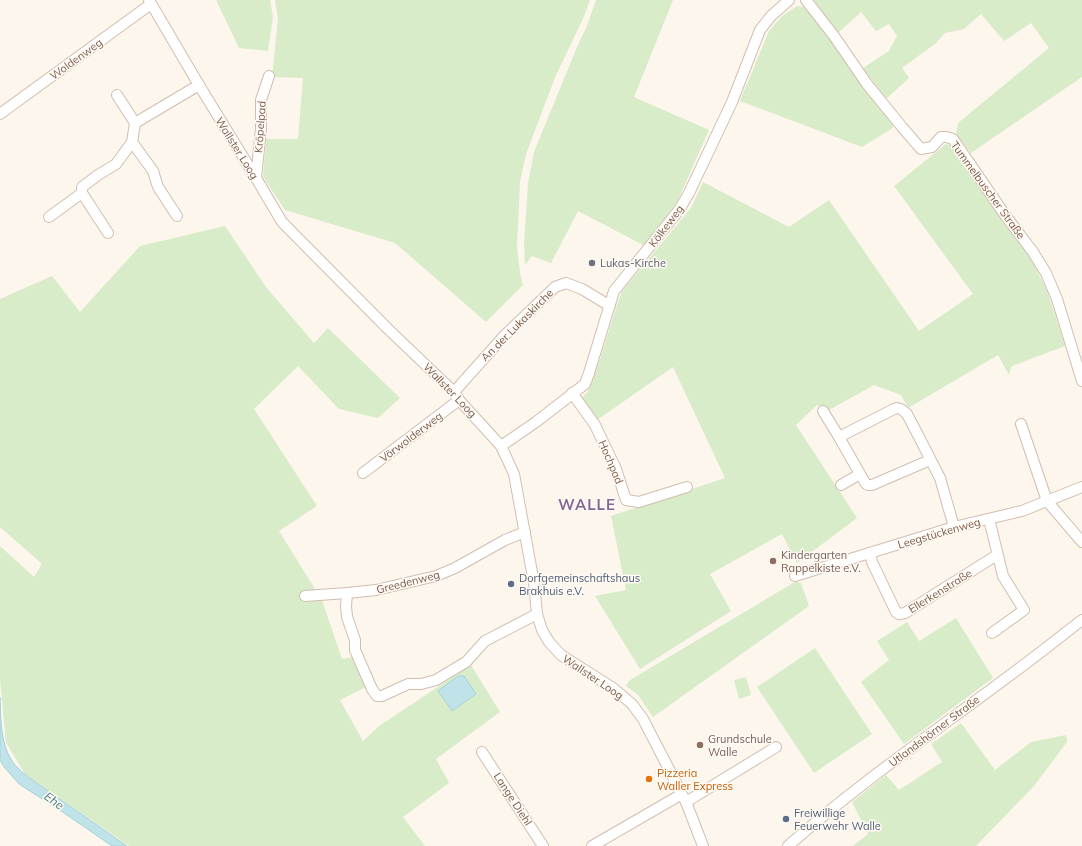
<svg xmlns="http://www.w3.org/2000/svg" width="1082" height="846" font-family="Mulish,sans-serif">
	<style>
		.green { fill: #d8ecc9 }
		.water { fill: #bfe3e8; stroke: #a5d3da }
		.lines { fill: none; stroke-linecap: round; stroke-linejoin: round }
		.minor-casing { stroke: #d1beb0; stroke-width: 12 }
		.minor { stroke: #fff; stroke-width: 10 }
		.worship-dot { fill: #6b7280; stroke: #fffaf3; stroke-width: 1.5 }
		.education-dot { fill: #8d6e63; stroke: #fffaf3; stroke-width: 1.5 }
		.service-dot { fill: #5c6f8a; stroke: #fffaf3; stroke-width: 1.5 }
		.food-dot { fill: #e8710a; stroke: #fffaf3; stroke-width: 1.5 }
		.labels { text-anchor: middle; stroke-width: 3; stroke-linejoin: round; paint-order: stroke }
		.street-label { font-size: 11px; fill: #7a5c4d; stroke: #fffaf3 }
		.worship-label { font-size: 11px; fill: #5b616d; stroke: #fffaf3; text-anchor: start }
		.education-label { font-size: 11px; fill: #785e54; stroke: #fffaf3; text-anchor: start }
		.service-label { font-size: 11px; fill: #4e5e75; stroke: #fffaf3; text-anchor: start }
		.food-label { font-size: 11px; fill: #c56008; stroke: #fffaf3; text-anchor: start }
		.water-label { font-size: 12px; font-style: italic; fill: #437c86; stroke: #fffaf3 }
		.district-label { font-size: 15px; font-weight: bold; letter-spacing: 1px; fill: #846695; stroke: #fffaf3 }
	</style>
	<rect width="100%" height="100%" fill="#fdf6ec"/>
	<g class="green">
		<path d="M 216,0 L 270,0 L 273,17 L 268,51 L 239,48 Z"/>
		<path d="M 275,0 L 590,0 L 583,19 L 556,75 L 526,154 L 520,182 L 517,247 L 520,273 L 523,285 L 486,322 L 395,243 L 285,210 L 263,177 L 266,139 L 298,139 L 303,78 L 272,77 L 278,19 Z"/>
		<path d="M 596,0 L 673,0 L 634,97 L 709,130 L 677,202 L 645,246 L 578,211 L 551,263 L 532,256 L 525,265 L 524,245 L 528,183 L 534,152 L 577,47 L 587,26 Z"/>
		<path d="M 812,0 L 1082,0 L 1082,77 L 971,153 L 956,134 L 958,123 L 1049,48 L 1031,23 L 1004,41 L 981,14 L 964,29 L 945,33 L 936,43 L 902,68 L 909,78 L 886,99 L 863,68 L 889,51 L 897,36 L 889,24 L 876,31 L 861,12 L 837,34 Z"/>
		<path d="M 797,6 L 803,7 L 809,11 L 893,123 L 893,128 L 862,147 L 740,101 L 769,31 L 781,17 Z"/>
		<path d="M 946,144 L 950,145 L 955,150 L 1022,242 L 1047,290 L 1065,346 L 1012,366 L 1009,375 L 998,355 L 908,408 L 901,395 L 874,385 L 829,410 L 817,405 L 796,425 L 857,518 L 797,563 L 782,534 L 710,574 L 731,611 L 640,669 L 595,596 L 626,590 L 611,516 L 725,478 L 673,367 L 597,420 L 583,402 L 582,397 L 588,392 L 593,379 L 600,359 L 616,308 L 622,291 L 691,208 L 703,182 L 789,227 L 829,200 L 919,331 L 973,294 L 894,186 Z"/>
		<path d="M 225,226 L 266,287 L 314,343 L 328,328 L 400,398 L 378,418 L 339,409 L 298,366 L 254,409 L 317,506 L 279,531 L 322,600 L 342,659 L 352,657 L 366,687 L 340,700 L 363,741 L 379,726 L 471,665 L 500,712 L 436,759 L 449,783 L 403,817 L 425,846 L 129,846 L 25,774 L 6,743 L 0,679 L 0,546 L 34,577 L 42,564 L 0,527 L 0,299 L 52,276 L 80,312 L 140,246 Z"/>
		<path d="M 795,582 L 801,583 L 809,606 L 653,717 L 638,695 L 626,686 L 630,680 Z"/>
		<path d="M 956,618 L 993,678 L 904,744 L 861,682 L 889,660 L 877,641 L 907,622 L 919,641 Z"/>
		<path d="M 815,648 L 872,734 L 814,773 L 757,687 Z"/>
		<path d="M 746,677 L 751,695 L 739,699 L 734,680 Z"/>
		<path d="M 961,723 L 995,770 L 1031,742 L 1066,735 L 1067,742 L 1034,786 L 976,846 L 854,846 L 854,845 L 868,834 L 852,802 L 886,775 L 899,790 L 942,762 L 931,744 Z"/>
	</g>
	<g class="water">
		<path d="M 458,676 L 464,676 L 476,694 L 452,711 L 438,691 Z"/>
		<path d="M 0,697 C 1,721 0,746 15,765 C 19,769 23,773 27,776 L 127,846 L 112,846 L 67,815 L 19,784 L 4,767 L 0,760 Z"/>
	</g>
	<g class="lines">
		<defs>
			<g id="minor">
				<path d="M 149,0 L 199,85 L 256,178 L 282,222 L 388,329 L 454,392 L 459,400 L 501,446 L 514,474 L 534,583 L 537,614 L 542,630 L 549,642 L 561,655 L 613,688 L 632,704 L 643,719 L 686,802 L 703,846"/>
				<path d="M 806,0 L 834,36 L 867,84 L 902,127 L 921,149 L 932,147 L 941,137 L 946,137 L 953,139 L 1005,215 L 1033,252 L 1046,273 L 1057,299 L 1082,381"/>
				<path d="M 117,95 L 135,123"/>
				<path d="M 0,114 L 151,4"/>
				<path d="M 132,142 L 153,171 L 158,187 L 177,216"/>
				<path d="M 256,178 L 261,128 L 261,100 L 269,76"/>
				<path d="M 82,193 L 108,233"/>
				<path d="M 49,217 L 82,193 L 82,187 L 98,175 L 116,164 L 132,142 L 135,123 L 199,85"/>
				<path d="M 454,392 L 504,336 L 555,287 L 566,283 L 582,289 L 610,306"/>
				<path d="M 572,393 L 595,425 L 616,469 L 626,500 L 639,502 L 687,487"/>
				<path d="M 823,411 L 839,437"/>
				<path d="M 1021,424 L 1047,501 L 1082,542"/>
				<path d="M 501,446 L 536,422 L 585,384 L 589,373 L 614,291 L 679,210 L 689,193 L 732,102 L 760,30 L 771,16 L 789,0"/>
				<path d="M 930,460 L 872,485 L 868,485 L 866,484 L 860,474 L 839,437 L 894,409 L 897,408 L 901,409 L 907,414 L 918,435 L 940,478 L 954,527"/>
				<path d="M 363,473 L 459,400"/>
				<path d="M 841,485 L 860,474"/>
				<path d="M 989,519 L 1003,576 L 1024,610 L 992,633"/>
				<path d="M 870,553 L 872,562 L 896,612 L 899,614 L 905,613 L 997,555"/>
				<path d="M 795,576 L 954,527 L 1022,511 L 1082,487"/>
				<path d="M 347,593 L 346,606 L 347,617 L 355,640 L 355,650 L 372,689 L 377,696 L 382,696 L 408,684 L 421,684 L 436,680 L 466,662 L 485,641 L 537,614"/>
				<path d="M 305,596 L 347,593 L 376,590 L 436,576 L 455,568 L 505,540 L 525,532"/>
				<path d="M 482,752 L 543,846"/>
				<path d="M 686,802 L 776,747"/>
				<path d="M 592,846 L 682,794"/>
				<path d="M 788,846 C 860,782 940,728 1017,670 C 1039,654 1060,637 1082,620"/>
			</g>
		</defs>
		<use href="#minor" class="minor-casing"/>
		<use href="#minor" class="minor"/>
	</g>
	<circle class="worship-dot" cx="592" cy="263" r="4"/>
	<g class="education-dot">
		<circle cx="773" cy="561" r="4"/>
		<circle cx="700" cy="745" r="4"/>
	</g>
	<g class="service-dot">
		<circle cx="511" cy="584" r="4"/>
		<circle cx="786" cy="819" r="4"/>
	</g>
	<circle class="food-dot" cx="649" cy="779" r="4"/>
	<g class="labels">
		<g class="street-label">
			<text transform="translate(76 59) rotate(-36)" y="4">Woldenweg</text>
			<text transform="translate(260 127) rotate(-86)" y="4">Kröpelpad</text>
			<text transform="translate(237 148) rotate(58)" y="4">Wallster Loog</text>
			<text transform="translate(988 190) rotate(54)" y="4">Tummelbuscher Straße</text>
			<text transform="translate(666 226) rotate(-53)" y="4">Kölkeweg</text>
			<text transform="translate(517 325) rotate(-45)" y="4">An der Lukaskirche</text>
			<text transform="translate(450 390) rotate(46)" y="4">Wallster Loog</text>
			<text transform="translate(411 437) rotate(-37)" y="4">Vörwolderweg</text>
			<text transform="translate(611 462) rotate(67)" y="4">Hochpad</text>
			<text transform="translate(939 533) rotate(-16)" y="4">Leegstückenweg</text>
			<text transform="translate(408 582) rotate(-14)" y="4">Greedenweg</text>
			<text transform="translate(940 591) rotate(-32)" y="4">Ellerkenstraße</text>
			<text transform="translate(593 677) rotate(34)" y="4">Wallster Loog</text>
			<text transform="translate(934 731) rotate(-37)" y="4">Utlandshörner Straße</text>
			<text transform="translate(513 799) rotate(57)" y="4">Lange Diehl</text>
		</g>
		<g class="worship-label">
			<text x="600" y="267">Lukas-Kirche</text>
		</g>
		<g class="education-label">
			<text x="781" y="559">Kindergarten<tspan x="781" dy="13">Rappelkiste e.V.</tspan></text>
			<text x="708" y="743">Grundschule<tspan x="708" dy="13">Walle</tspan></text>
		</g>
		<g class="service-label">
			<text x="519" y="582">Dorfgemeinschaftshaus<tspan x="519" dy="13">Brakhuis e.V.</tspan></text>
			<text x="794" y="817">Freiwillige<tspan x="794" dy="13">Feuerwehr Walle</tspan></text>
		</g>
		<g class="food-label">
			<text x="657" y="777">Pizzeria<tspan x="657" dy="13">Waller Express</tspan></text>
		</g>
		<g class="water-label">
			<text transform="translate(54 801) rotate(35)" y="4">Ehe</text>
		</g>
		<g class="district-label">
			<text x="587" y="510">WALLE</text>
		</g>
	</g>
</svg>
